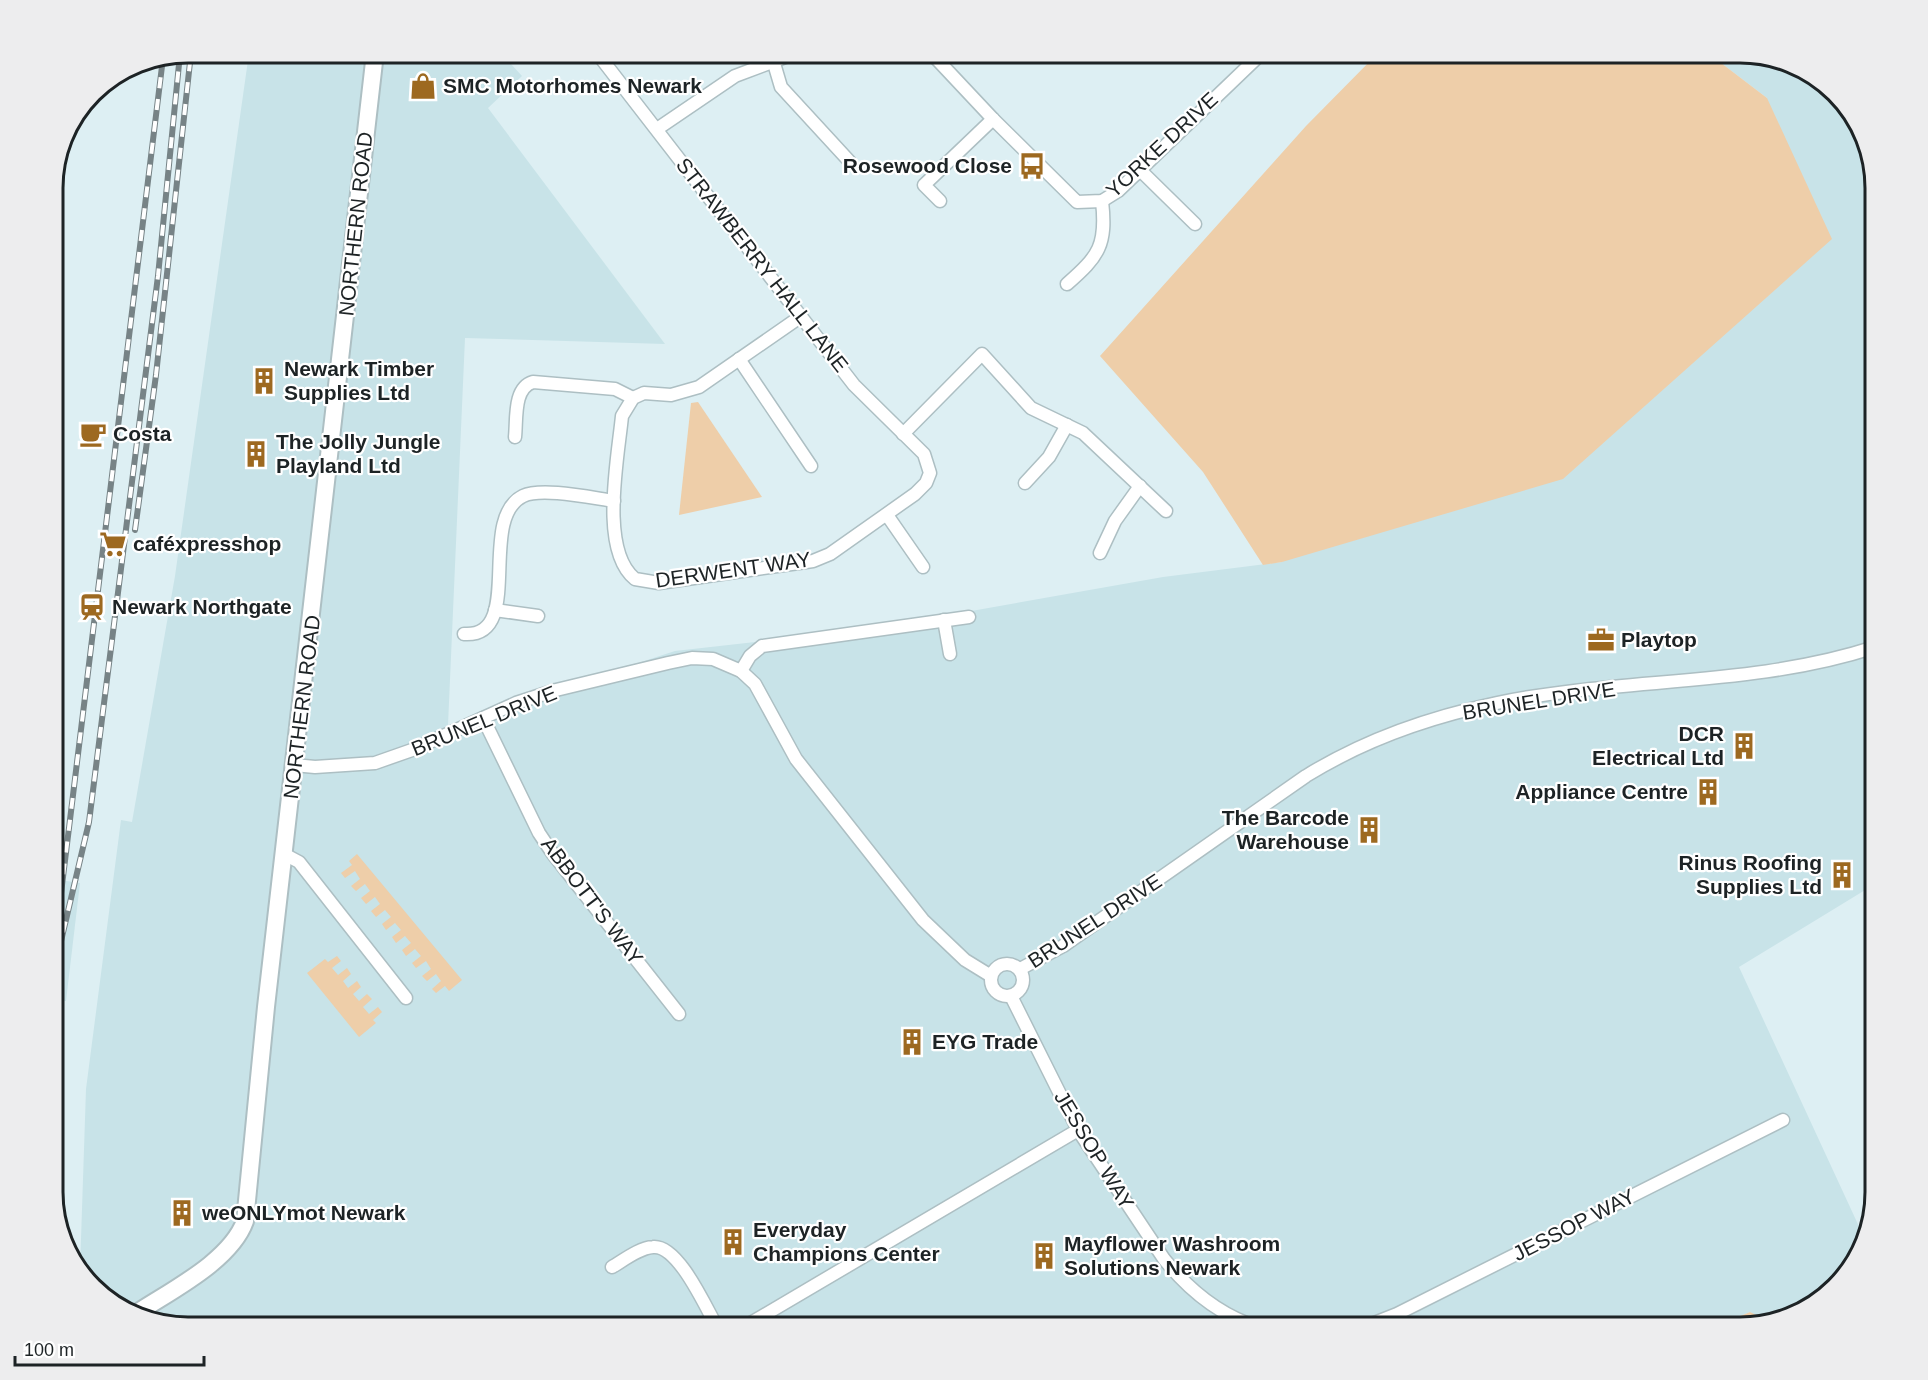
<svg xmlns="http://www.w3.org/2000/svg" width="1928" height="1380" font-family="Arial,sans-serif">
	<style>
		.built { fill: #c8e3e8 }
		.green { fill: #eecea9 }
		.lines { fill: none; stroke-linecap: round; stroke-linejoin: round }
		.street-casing { stroke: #adbfc3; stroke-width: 15 }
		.secondary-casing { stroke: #adbfc3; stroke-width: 20 }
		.street { stroke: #fff; stroke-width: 12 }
		.secondary { stroke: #fff; stroke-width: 16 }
		.rail-casing { stroke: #778386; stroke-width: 6 }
		.rail { stroke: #fff; stroke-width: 4; stroke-dasharray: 11; stroke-linecap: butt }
		.labels { text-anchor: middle; stroke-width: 4.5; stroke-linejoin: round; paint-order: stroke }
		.poi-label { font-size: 21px; font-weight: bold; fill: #1d2325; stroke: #fff; text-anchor: start }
		.street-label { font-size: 21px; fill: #1d2325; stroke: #fff }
		.rim { fill: none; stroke: #1d2325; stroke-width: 3 }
	</style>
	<rect width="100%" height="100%" fill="#ddeff3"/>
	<g class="built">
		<path d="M 249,53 L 501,53 L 522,76 L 488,108 L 665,344 L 465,338 L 448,725 L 675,651 L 864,630 L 1163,577 L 1282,562 L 1767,98 L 1708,53 L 1740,53 L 1822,80 L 1861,128 L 1875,188 L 1875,884 L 1739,967 L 1862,1233 L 1848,1274 L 1800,1313 L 1769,1321 L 1750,1312 L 1714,1327 L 188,1327 L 106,1300 L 80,1269 L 86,1089 L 121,820 L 132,822 L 175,576 Z"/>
		<path d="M 53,879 L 80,883 L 66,1001 L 53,1000 Z"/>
	</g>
	<g class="green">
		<path d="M 1378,53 L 1708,53 L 1767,98 L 1832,239 L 1563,479 L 1282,562 L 1263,565 L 1203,472 L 1100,356 L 1306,126 Z"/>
		<path d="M 698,402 L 762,497 L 679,515 L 691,403 Z"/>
		<path d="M 357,854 L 462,980 L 449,991 L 445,986 L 436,993 L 432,989 L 441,981 L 436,974 L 427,981 L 422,976 L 431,969 L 426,961 L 416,968 L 412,963 L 421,956 L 415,949 L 406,956 L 402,950 L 411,943 L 405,936 L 396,943 L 392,937 L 401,930 L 395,923 L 386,930 L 382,924 L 391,917 L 385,910 L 376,917 L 371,911 L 380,904 L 375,897 L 366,904 L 361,898 L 370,891 L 365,884 L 356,891 L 351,886 L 360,879 L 355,871 L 345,878 L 341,873 L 352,865 L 349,861 Z"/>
		<path d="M 337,956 L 341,961 L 332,968 L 338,975 L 347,968 L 351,974 L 343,981 L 348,988 L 357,981 L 361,987 L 353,994 L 359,1001 L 367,994 L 372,999 L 363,1007 L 369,1014 L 378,1007 L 382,1012 L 373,1020 L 376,1023 L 359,1037 L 307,973 L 325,959 L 328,962 Z"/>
		<path d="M 1750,1312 L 1769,1321 L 1740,1327 L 1714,1327 Z"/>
	</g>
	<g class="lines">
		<defs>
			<g id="street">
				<path d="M 597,53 L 854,385 L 924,454 L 930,473 L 926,483 L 915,494 L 830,554 L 813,561 L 659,583 L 635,579 C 599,550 618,458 622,416 L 633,398 L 644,393 L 671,395 L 699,387 L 800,317"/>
				<path d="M 931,53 L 993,119 L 1077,202 L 1102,201 L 1118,191 L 1262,53"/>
				<path d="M 773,60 L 781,87 L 850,162"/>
				<path d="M 657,129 L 735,76 L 796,53"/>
				<path d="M 1139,169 L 1195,224"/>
				<path d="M 940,201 L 924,185 L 993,119"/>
				<path d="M 1067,284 C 1099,256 1107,245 1102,201"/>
				<path d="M 739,359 L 811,466"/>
				<path d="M 903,434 L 982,354 L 1031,408 L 1083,433 L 1166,511"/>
				<path d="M 515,437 C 517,419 513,388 533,382 L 615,389 L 633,398"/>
				<path d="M 1025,483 L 1049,457 L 1067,425"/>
				<path d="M 887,515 L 923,567"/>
				<path d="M 1100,553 L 1115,521 L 1140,486"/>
				<path d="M 495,610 L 538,616"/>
				<path d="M 944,620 L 950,654"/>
				<path d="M 464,634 C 526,638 476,519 523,496 C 542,487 592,498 614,501"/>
				<path d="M 741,671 L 750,656 L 762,646 L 969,617"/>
				<path d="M 483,718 L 539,833 L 553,854 L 679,1014"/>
				<path d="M 294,765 L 315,767 L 375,763 L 412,750 L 516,703 L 556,690 L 668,663 L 692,658 L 713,659 L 741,671 L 755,684 L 796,759 L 923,920 L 965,960 L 991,976"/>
				<path d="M 284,854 L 299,862 L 406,998"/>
				<circle cx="1007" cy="980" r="16"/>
				<path d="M 1020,969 L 1063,946 L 1306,776 C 1364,740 1430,717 1497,703 C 1622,677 1753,687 1875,647"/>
				<path d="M 1011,996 L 1078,1130 L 1164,1259 C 1188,1289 1220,1315 1257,1327"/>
				<path d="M 612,1267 C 624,1260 639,1248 653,1247 C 678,1244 706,1308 717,1327"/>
				<path d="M 744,1327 L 1078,1130"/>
				<path d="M 1364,1327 L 1397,1314 L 1783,1120"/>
			</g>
			<path id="secondary" d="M 140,1311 C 174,1289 231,1260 245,1221 L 266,1007 L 375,53"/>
		</defs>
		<use href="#street" class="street-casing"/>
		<use href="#secondary" class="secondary-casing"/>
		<use href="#street" class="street"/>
		<use href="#secondary" class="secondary"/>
		<defs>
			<g id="rail">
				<path d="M 135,530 L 156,375 L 191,53"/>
				<path d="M 58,918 L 163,58"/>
				<path d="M 53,975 L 89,822 L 158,276 L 180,54"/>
			</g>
		</defs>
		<use href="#rail" class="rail-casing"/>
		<use href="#rail" class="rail"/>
	</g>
	<defs>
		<symbol id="shop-bare" viewBox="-9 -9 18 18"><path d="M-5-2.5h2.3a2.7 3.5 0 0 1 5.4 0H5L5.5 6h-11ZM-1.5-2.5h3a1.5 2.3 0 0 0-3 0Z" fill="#9d6920" stroke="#fff" stroke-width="2.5" paint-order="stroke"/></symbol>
		<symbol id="bus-bare" viewBox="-9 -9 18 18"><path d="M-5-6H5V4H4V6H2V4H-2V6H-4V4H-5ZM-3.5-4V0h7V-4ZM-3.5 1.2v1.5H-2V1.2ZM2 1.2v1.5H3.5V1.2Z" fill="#9d6920" stroke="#fff" stroke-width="2.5" paint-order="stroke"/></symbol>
		<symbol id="building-bare" viewBox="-9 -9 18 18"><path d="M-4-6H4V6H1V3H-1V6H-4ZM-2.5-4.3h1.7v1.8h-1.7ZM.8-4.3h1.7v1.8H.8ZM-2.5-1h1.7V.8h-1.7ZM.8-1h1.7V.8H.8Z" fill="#9d6920" stroke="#fff" stroke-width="2.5" paint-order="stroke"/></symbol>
		<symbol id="cafe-bare" viewBox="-9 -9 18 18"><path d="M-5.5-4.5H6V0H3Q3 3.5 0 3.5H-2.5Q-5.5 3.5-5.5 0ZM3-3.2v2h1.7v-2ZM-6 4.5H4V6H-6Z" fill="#9d6920" stroke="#fff" stroke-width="2.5" paint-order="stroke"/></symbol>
		<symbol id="supermarket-bare" viewBox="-9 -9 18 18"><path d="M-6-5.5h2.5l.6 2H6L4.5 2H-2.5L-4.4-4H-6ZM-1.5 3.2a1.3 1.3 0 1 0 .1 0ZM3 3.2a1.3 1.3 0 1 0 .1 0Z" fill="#9d6920" stroke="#fff" stroke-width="2.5" paint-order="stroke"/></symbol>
		<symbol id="station-bare" viewBox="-9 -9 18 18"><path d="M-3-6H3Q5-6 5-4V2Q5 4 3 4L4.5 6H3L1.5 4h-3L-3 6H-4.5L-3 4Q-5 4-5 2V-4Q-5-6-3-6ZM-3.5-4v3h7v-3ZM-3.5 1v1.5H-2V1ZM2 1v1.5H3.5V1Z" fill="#9d6920" stroke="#fff" stroke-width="2.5" paint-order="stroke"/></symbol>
		<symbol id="office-bare" viewBox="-9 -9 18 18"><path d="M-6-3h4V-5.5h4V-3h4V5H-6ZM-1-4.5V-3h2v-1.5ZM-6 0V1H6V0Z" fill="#9d6920" stroke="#fff" stroke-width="2.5" paint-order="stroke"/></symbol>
	</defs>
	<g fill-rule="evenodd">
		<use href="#shop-bare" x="404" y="67" width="38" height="38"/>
		<use href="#bus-bare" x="1013" y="147" width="38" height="38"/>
		<use href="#building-bare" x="245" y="362" width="38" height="38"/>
		<use href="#cafe-bare" x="74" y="415" width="38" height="38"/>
		<use href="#building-bare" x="237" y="435" width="38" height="38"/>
		<use href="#supermarket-bare" x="94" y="525" width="38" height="38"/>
		<use href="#station-bare" x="73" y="588" width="38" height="38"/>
		<use href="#office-bare" x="1582" y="621" width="38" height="38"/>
		<use href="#building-bare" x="1725" y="727" width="38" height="38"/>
		<use href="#building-bare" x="1689" y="773" width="38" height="38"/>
		<use href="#building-bare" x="1350" y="811" width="38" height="38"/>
		<use href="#building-bare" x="1823" y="856" width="38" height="38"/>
		<use href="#building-bare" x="893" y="1023" width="38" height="38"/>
		<use href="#building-bare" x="163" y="1194" width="38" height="38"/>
		<use href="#building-bare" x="714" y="1223" width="38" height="38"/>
		<use href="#building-bare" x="1025" y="1237" width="38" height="38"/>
	</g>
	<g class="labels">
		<g class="poi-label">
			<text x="443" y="93">SMC Motorhomes Newark</text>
			<text x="1012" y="173" text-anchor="end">Rosewood Close</text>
			<text x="284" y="376">Newark Timber<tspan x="284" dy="24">Supplies Ltd</tspan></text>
			<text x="113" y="441">Costa</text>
			<text x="276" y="449">The Jolly Jungle<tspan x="276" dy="24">Playland Ltd</tspan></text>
			<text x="133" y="551">caféxpresshop</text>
			<text x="112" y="614">Newark Northgate</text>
			<text x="1621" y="647">Playtop</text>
			<text x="1724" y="741" text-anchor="end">DCR<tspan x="1724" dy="24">Electrical Ltd</tspan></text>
			<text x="1688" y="799" text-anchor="end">Appliance Centre</text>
			<text x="1349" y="825" text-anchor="end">The Barcode<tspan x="1349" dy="24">Warehouse</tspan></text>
			<text x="1822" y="870" text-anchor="end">Rinus Roofing<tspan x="1822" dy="24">Supplies Ltd</tspan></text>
			<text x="932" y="1049">EYG Trade</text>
			<text x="202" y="1220">weONLYmot Newark</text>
			<text x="753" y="1237">Everyday<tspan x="753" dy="24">Champions Center</tspan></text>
			<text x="1064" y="1251">Mayflower Washroom<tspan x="1064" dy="24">Solutions Newark</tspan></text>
		</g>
		<g class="street-label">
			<text transform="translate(1162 145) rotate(-43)" y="7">YORKE DRIVE</text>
			<text transform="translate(356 224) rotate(-84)" y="7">NORTHERN ROAD</text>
			<text transform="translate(762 265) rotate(52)" y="7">STRAWBERRY HALL LANE</text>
			<text transform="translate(733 570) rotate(-8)" y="7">DERWENT WAY</text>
			<text transform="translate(1539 701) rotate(-9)" y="7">BRUNEL DRIVE</text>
			<text transform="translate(302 707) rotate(-83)" y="7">NORTHERN ROAD</text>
			<text transform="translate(484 721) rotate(-22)" y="7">BRUNEL DRIVE</text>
			<text transform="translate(592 901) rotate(53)" y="7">ABBOTT'S WAY</text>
			<text transform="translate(1095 921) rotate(-33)" y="7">BRUNEL DRIVE</text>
			<text transform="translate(1094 1150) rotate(59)" y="7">JESSOP WAY</text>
			<text transform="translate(1574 1225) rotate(-27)" y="7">JESSOP WAY</text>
		</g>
	</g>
	<path d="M0 0H1928V1380H0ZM188 63H1740A125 125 0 0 1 1865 188V1192A125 125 0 0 1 1740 1317H188A125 125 0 0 1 63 1192V188A125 125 0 0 1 188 63Z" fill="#ededee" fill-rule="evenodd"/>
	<path class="rim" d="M188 63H1740A125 125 0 0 1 1865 188V1192A125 125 0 0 1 1740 1317H188A125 125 0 0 1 63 1192V188A125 125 0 0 1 188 63Z"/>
	<path d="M15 1356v9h189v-9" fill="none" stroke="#1d2325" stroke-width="3"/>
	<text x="24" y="1356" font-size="18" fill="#1d2325" stroke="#ffffff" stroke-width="4.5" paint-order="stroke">100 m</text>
</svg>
